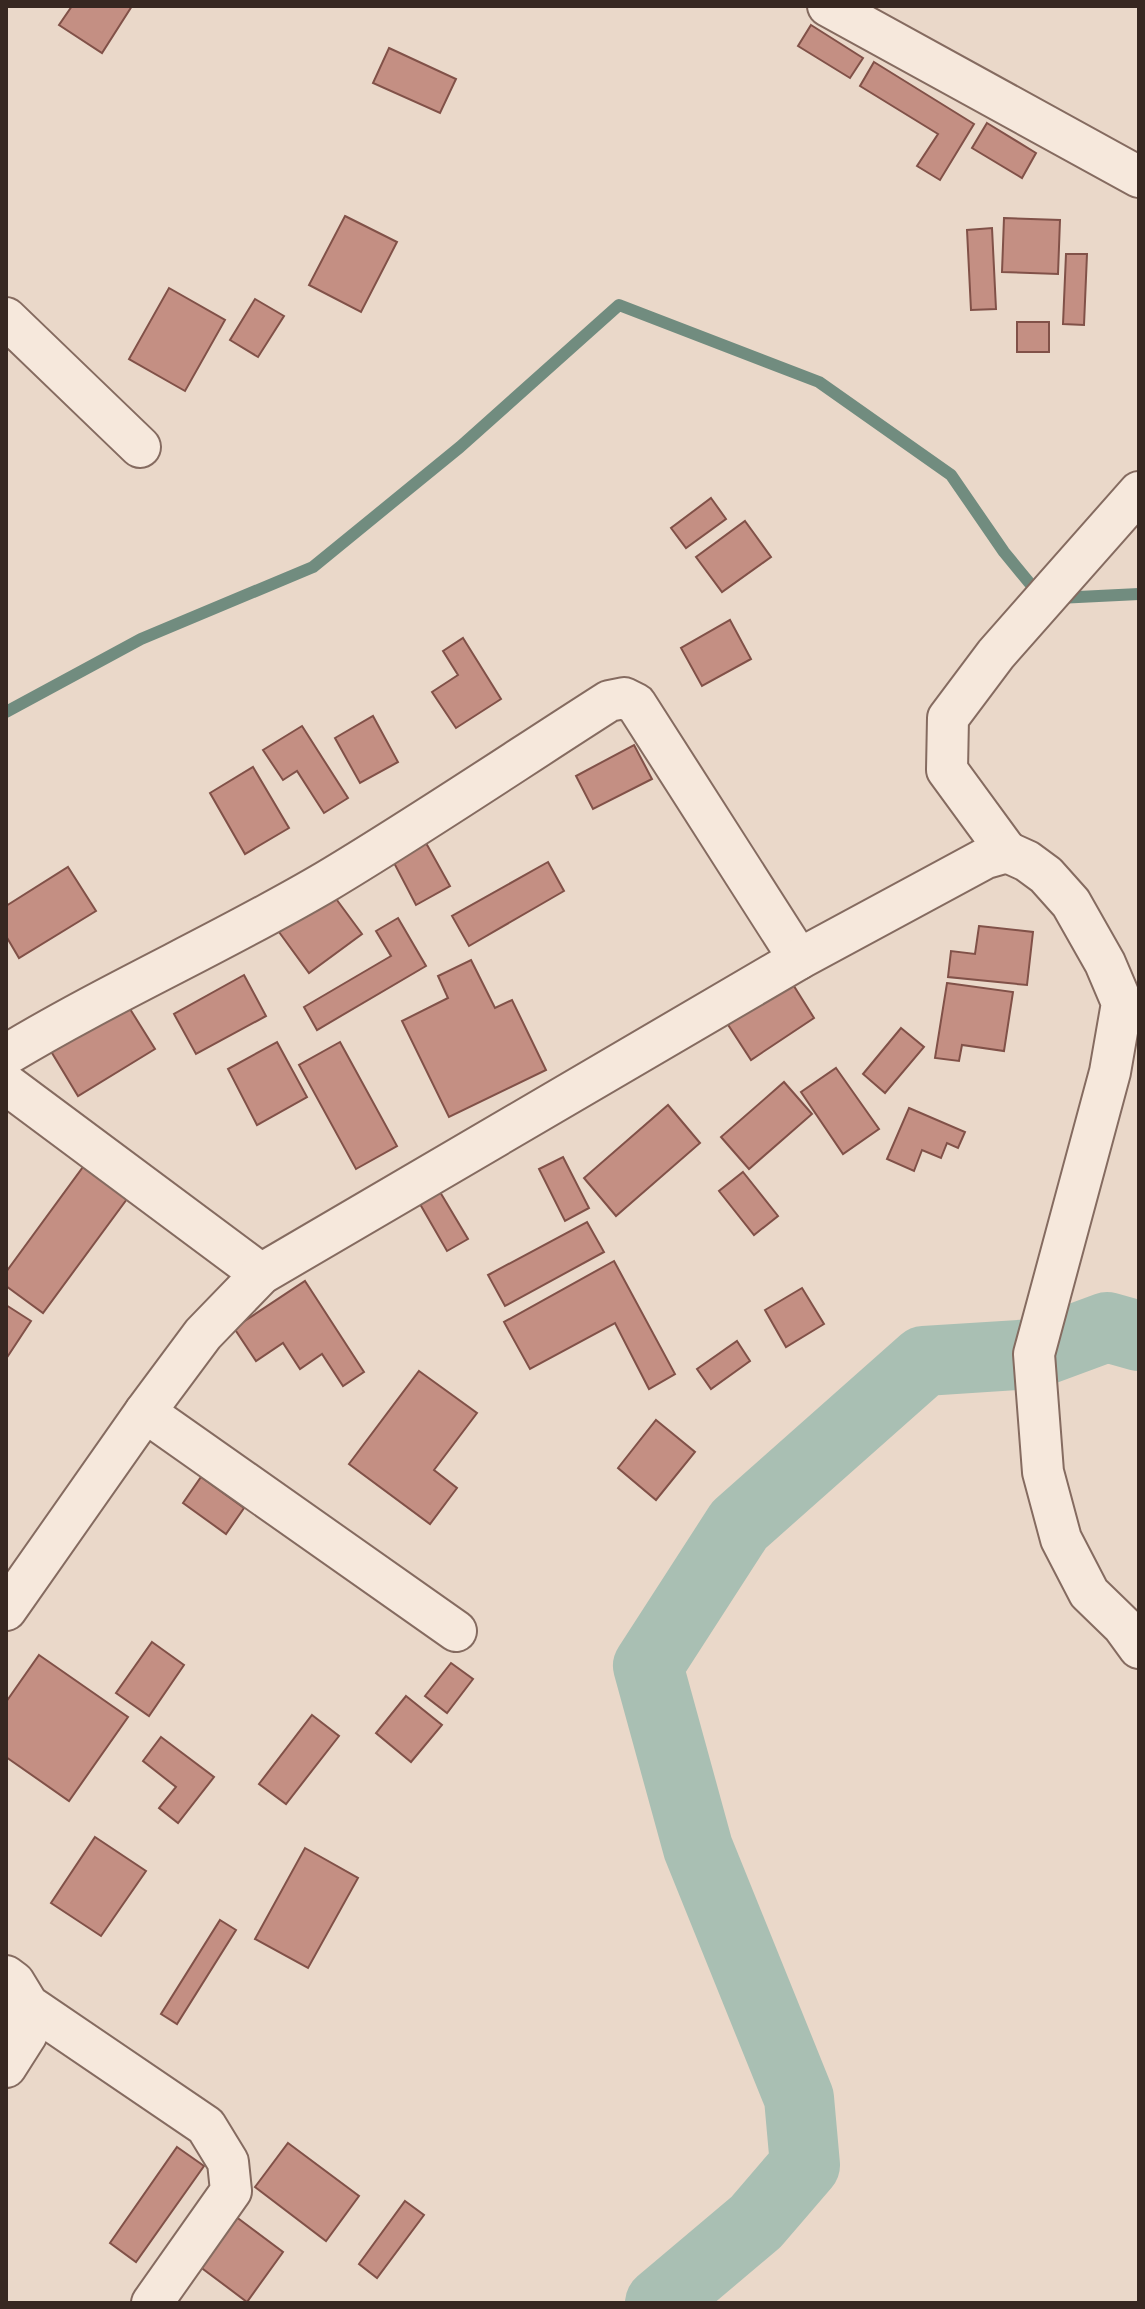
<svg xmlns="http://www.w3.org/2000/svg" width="1145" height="2309" font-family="'IBM Plex Serif',serif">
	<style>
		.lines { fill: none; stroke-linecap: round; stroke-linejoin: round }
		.stream { stroke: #718c7f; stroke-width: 12 }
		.river { stroke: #a9bfb3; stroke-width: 70 }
		.building { fill: #c48f83; stroke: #815148; stroke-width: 2 }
		.street-casing { stroke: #856b60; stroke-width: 44 }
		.street { stroke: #f6e8dc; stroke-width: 40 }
	</style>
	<rect width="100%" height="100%" fill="#ead8c9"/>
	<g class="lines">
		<g class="stream">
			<path d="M 1058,598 L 1139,594"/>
			<path d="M 6,712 L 141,639 L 313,567 L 460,447 L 619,305 L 819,382 L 951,475 L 1004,552 L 1041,597"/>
		</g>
		<path class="river" d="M 660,2303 L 756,2222 L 805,2165 L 799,2098 L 698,1848 L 648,1666 L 739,1525 L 924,1361 L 1034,1354 L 1107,1327 L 1139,1336"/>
	</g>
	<g class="building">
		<path d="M 72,6 L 132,6 L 102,53 L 59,25 Z"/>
		<path d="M 811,25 L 863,58 L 850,78 L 798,46 Z"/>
		<path d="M 389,48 L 456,79 L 440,113 L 373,83 Z"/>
		<path d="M 874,62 L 974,124 L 940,180 L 917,166 L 938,134 L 860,86 Z"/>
		<path d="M 987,123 L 1036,153 L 1022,178 L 972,148 Z"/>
		<path d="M 345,216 L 397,242 L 361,312 L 309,285 Z"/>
		<path d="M 1004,218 L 1060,220 L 1058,274 L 1002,272 Z"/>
		<path d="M 992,228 L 996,309 L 971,310 L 967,230 Z"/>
		<path d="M 1066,254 L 1087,254 L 1084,325 L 1063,324 Z"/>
		<path d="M 169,288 L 225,320 L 185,391 L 129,359 Z"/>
		<path d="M 255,299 L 284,316 L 258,357 L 230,340 Z"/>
		<rect x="1017" y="322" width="32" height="30"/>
		<path d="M 711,498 L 726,519 L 686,548 L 671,528 Z"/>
		<path d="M 745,521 L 771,557 L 722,592 L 696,557 Z"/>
		<path d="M 730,620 L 751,659 L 702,686 L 681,648 Z"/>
		<path d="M 463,638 L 501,699 L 456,728 L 432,692 L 458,675 L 443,651 Z"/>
		<path d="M 373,716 L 398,762 L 360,783 L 335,738 Z"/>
		<path d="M 302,726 L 348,798 L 324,813 L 297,771 L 283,780 L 263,750 Z"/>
		<path d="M 634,745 L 652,779 L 593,809 L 576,776 Z"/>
		<path d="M 253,767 L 289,828 L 245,854 L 210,793 Z"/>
		<path d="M 426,843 L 450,886 L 416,905 L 393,861 Z"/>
		<path d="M 548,862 L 564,891 L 469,946 L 452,916 Z"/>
		<path d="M 68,867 L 96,911 L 19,958 L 6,936 L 6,906 Z"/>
		<path d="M 331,892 L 362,934 L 309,973 L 279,932 Z"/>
		<path d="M 398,918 L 426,966 L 317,1030 L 304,1007 L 391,956 L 376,931 Z"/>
		<path d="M 979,926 L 1033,932 L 1027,985 L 948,977 L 951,951 L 975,954 Z"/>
		<path d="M 471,960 L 495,1008 L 512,1000 L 546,1070 L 449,1117 L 402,1021 L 448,998 L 438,976 Z"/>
		<path d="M 244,975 L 266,1016 L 196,1054 L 174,1014 Z"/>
		<path d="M 787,975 L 814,1018 L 751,1060 L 723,1017 Z"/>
		<path d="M 947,983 L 1013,992 L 1004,1051 L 962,1045 L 959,1061 L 935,1058 Z"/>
		<path d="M 125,1001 L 155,1049 L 78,1096 L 49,1048 Z"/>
		<path d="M 901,1028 L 924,1047 L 885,1093 L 863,1074 Z"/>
		<path d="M 277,1042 L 307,1097 L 257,1125 L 228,1069 Z"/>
		<path d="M 340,1042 L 397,1146 L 356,1169 L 299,1065 Z"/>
		<path d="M 836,1068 L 879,1129 L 843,1154 L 801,1092 Z"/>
		<path d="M 784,1082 L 812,1114 L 749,1169 L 721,1137 Z"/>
		<path d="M 668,1105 L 700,1143 L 616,1216 L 584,1178 Z"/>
		<path d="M 909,1108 L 965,1132 L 958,1148 L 947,1143 L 941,1158 L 922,1150 L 914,1171 L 887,1159 Z"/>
		<path d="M 563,1157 L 589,1208 L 565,1221 L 539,1169 Z"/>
		<path d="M 83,1167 L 127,1199 L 43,1313 L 6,1286 L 6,1272 Z"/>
		<path d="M 743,1172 L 778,1216 L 754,1235 L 719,1191 Z"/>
		<path d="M 440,1192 L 468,1239 L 447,1251 L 420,1204 Z"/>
		<path d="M 587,1222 L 604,1252 L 505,1306 L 488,1275 Z"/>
		<path d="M 614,1261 L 675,1374 L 649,1389 L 615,1323 L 530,1369 L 504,1322 Z"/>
		<path d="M 305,1281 L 364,1372 L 343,1386 L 322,1354 L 300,1369 L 283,1343 L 256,1361 L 234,1328 Z"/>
		<path d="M 802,1288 L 824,1324 L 786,1347 L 765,1310 Z"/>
		<path d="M 6,1305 L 31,1321 L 6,1359 Z"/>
		<path d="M 737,1341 L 750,1361 L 711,1389 L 697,1369 Z"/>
		<path d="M 419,1371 L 477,1413 L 434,1470 L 457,1488 L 430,1524 L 349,1464 Z"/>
		<path d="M 656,1420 L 695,1452 L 656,1500 L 618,1468 Z"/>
		<path d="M 201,1477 L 244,1508 L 226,1534 L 183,1503 Z"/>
		<path d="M 152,1642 L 184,1665 L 149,1716 L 116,1693 Z"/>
		<path d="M 39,1655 L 128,1717 L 69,1801 L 6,1757 L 6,1702 Z"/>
		<path d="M 451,1663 L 473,1679 L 447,1713 L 425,1696 Z"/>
		<path d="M 406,1696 L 442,1725 L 411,1762 L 376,1733 Z"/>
		<path d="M 312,1715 L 339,1736 L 286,1804 L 259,1784 Z"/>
		<path d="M 161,1737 L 214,1777 L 178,1823 L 159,1808 L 176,1787 L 143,1761 Z"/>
		<path d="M 95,1837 L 146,1871 L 101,1936 L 51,1903 Z"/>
		<path d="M 305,1848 L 358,1878 L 308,1968 L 255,1939 Z"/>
		<path d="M 220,1920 L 236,1930 L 177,2024 L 161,2014 Z"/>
		<path d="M 288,2143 L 359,2196 L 326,2241 L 255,2187 Z"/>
		<path d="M 177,2147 L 204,2166 L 136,2262 L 110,2243 Z"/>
		<path d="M 405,2201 L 424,2215 L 377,2278 L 359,2264 Z"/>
		<path d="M 235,2216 L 283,2252 L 247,2302 L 199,2266 Z"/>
	</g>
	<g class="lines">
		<defs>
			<g id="street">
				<path d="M 828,6 L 1139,177"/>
				<path d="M 6,318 L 140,447"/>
				<path d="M 1007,852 L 947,770 L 948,718 L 996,654 L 1139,492"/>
				<path d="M 6,1055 C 110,992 222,943 327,881 C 422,824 515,761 609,701 L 624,698 L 636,704 L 799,959"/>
				<path d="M 6,1084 L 261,1274"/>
				<path d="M 145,1412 L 456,1631"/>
				<path d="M 6,1610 L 145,1412 L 203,1334 L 261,1274 L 799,959 L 986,858 L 1007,852 L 1027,861 L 1046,875 L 1071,903 L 1105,963 L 1122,1003 L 1110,1072 L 1034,1354 L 1043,1472 L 1061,1539 L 1089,1593 L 1123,1626 L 1139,1648"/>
				<path d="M 6,1976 L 14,1982 L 28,2005 L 206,2126 L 228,2162 L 231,2191 L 152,2303"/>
				<path d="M 6,2067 L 27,2034 L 28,2005"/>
			</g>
		</defs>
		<use href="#street" class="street-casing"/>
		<use href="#street" class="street"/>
	</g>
	<rect width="1145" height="2309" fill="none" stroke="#372721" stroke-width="16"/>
</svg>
